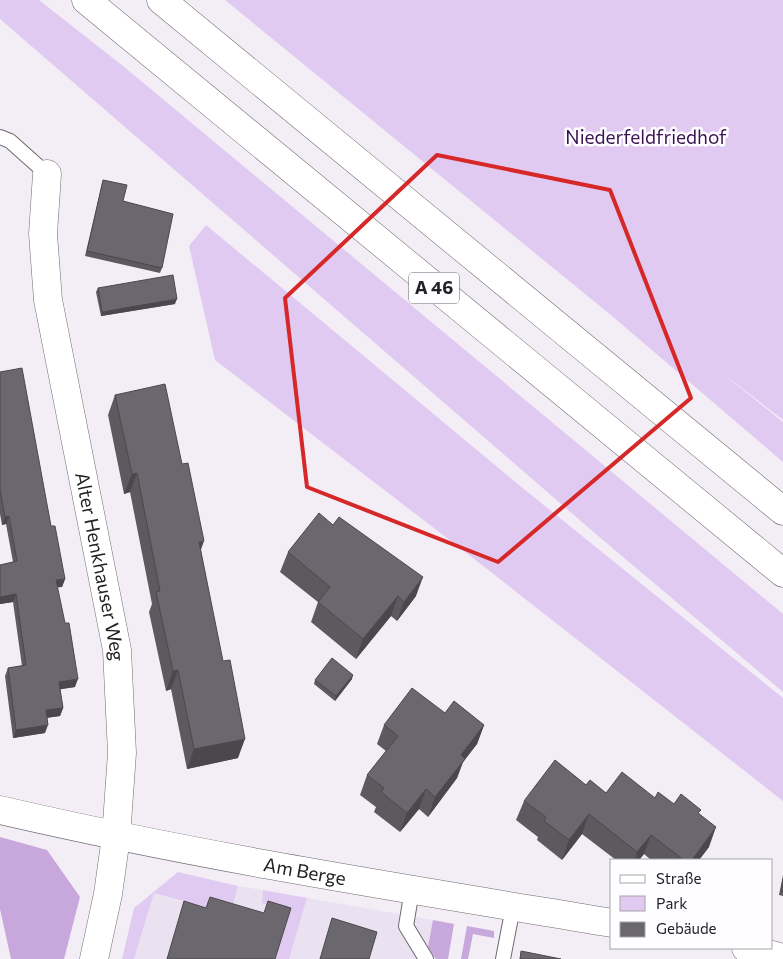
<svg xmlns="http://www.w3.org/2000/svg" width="783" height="959" font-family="Commissioner,sans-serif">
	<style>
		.built { fill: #eae1f1 }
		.green { fill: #e1caf1 }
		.forest { fill: #c7a7dc }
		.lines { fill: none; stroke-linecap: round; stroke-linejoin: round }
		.service-casing { stroke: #6e6a71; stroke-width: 16 }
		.minor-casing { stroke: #6e6a71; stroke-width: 29 }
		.motorway-casing { stroke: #6e6a71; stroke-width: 29 }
		.service { stroke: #fff; stroke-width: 14 }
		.minor { stroke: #fff; stroke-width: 28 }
		.motorway { stroke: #fff; stroke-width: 28 }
		.wall { fill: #5c595f }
		.shaded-wall { fill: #4b484d }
		.building { fill: #6b676e; stroke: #4b484d }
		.marked { fill: none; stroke: #d62828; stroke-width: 4; stroke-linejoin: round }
		.labels { text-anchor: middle; stroke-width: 5; stroke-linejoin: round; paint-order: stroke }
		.shield { fill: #fefdff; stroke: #656366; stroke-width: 1 }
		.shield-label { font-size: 18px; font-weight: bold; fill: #232124 }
		.park-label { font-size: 19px; fill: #3b1250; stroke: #fefdff }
		.street-label { font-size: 19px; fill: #232124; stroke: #fefdff }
	</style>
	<rect width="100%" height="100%" fill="#f3eef6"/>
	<g class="built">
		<path d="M 238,886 L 263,890 L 262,903 L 289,912 L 275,959 L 134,959 L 154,893 L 184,902 L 209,901 L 232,908 Z"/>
		<path d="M 307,898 L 433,920 L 428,947 L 436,959 L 289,959 Z"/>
	</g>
	<g class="green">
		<path d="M 0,0 L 39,0 L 123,66 L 783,614 L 783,692 L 597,535 L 0,19 Z"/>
		<path d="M 225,0 L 783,0 L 783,420 L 715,367 L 783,422 L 783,462 L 612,316 Z"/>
		<path d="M 206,225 L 519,485 L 783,698 L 783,801 L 482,565 L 215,360 L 189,246 Z"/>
		<path d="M 178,872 L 238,886 L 232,908 L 205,913 L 183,906 L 183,901 L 154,893 L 134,959 L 122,959 L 134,908 Z"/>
		<path d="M 263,890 L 307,898 L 289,959 L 275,959 L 289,912 L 262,903 Z"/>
	</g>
	<g class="forest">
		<path d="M 0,837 L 47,850 L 80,897 L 64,959 L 11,959 L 0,909 Z"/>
		<path d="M 433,920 L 454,924 L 448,959 L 436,959 L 428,947 Z"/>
		<path d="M 467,926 L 494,931 L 494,938 L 473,934 L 468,959 L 461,959 Z"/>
	</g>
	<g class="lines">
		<defs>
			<g id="service">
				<path d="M 0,137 L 10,141 L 47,174"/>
				<path d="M 412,890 L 406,926 L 426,959"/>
				<path d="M 503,959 L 513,907"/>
			</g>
			<g id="minor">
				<path id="s1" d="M 47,174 L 43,234 L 48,300 L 117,650 L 122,753 L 116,837 L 108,894 L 94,959"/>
				<path id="s2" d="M 0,810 C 202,857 407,889 612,923"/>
				<path d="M 746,948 L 783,958"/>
			</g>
			<g id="motorway">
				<path d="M 86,0 L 783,573"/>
				<path d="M 161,0 L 783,511"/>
			</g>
		</defs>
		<use href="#service" class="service-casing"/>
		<use href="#minor" class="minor-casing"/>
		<use href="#motorway" class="motorway-casing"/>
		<use href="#service" class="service"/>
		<use href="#minor" class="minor"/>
		<use href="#motorway" class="motorway"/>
	</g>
	<g class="wall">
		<path d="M 103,180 L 162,268 L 160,273 L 85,256 Z"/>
		<path d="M 98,288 L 175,304 L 101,316 L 96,292 Z"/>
		<path d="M 0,372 L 51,526 L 65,579 L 62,587 L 57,587 L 75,687 L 60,689 L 63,708 L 60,716 L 47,718 L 45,733 L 13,738 L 5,676 L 8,668 L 22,666 L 13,602 L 0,604 L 0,565 L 13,562 L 6,524 L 2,525 L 0,514 Z"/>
		<path d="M 115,395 L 182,464 L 201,551 L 238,758 L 187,769 L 171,689 L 166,691 L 149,612 L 152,604 L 130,492 L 124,494 L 108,415 Z"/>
		<path d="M 288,552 L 416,596 L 397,621 L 391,616 L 356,659 L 311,622 L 318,602 L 280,572 Z"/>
		<path d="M 352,679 L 335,701 L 314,684 L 315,680 Z"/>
		<path d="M 445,713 L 484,725 L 477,744 L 463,762 L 457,778 L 428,817 L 419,809 L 400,832 L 374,812 L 376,807 L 360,795 L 367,775 L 386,751 L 377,744 L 384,725 Z"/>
		<path d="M 586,785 L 606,793 L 655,798 L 700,814 L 709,847 L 699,860 L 651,860 L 644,854 L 639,860 L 616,860 L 582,834 L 562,860 L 537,840 L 538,837 L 516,820 L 524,801 Z"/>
		<path d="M 783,875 L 783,896 L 779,895 Z"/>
	</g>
	<g class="shaded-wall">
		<path d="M 177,299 L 175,304 L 101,316 L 102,312 Z"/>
		<path d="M 137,473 L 130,492 L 124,494 L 132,474 Z"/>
		<path d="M 9,516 L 6,524 L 2,525 L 5,517 Z"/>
		<path d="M 204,541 L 197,561 L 199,542 Z"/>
		<path d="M 423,577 L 416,596 L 397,621 L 404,602 Z"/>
		<path d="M 65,579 L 62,587 L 53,588 L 56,580 Z"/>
		<path d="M 16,594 L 13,602 L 0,604 L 0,597 Z"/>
		<path d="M 398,596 L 391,616 L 356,659 L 363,639 Z"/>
		<path d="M 178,670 L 171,689 L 166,691 L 173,671 Z"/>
		<path d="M 353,675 L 352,679 L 335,701 L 336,696 Z"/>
		<path d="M 78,679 L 75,687 L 56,690 L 59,682 Z"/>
		<path d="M 63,708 L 60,716 L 43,718 L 46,710 Z"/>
		<path d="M 48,725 L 45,733 L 13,738 L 16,730 Z"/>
		<path d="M 484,725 L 477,744 L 463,762 L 457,778 L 428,817 L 435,797 L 461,755 Z"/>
		<path d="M 245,739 L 238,758 L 187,769 L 194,749 Z"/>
		<path d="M 426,789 L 419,809 L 400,832 L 407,813 Z"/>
		<path d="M 589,814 L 582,834 L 562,860 L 569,840 Z"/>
		<path d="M 716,827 L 709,847 L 699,860 L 692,860 Z"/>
		<path d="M 651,835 L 644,854 L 639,860 L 635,860 L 637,852 Z"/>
	</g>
	<g class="building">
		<path d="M 103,180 L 127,185 L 123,201 L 173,214 L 162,268 L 87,251 Z"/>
		<path d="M 173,275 L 177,299 L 102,312 L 98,288 Z"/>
		<path d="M 22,368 L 51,526 L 55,526 L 65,579 L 56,580 L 65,623 L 69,623 L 78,679 L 59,682 L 63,708 L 46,710 L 48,725 L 16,730 L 8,668 L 26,665 L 16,594 L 0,597 L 0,565 L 17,561 L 9,516 L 5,517 L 0,490 L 0,372 Z"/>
		<path d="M 165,384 L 182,464 L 188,463 L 204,541 L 199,542 L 223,661 L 230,660 L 245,739 L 194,749 L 178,670 L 173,671 L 156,592 L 160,591 L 137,473 L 132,474 L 115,395 Z"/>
		<path d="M 319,513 L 333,525 L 339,517 L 423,577 L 404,602 L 398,596 L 363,639 L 318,602 L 330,587 L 288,552 Z"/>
		<path d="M 332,658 L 353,675 L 336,696 L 315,680 Z"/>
		<path d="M 412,688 L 445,713 L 454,701 L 484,725 L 461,755 L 465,759 L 435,797 L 426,789 L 407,813 L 381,792 L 384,788 L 367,775 L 398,736 L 384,725 Z"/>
		<path d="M 555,760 L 586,785 L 590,780 L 606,793 L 622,772 L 655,798 L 658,792 L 674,804 L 681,794 L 701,810 L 698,813 L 716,827 L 692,860 L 684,860 L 651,835 L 637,852 L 589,814 L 569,840 L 544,821 L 546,817 L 524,801 Z"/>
		<path d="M 783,879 L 783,891 L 781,891 Z"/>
		<path d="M 210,897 L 264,913 L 268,901 L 291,908 L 275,959 L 167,959 L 184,901 L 206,908 Z"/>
		<path d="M 332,918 L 377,932 L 369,959 L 320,959 Z"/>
		<path d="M 521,951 L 561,959 L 520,959 Z"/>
	</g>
	<path class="marked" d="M 437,155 L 610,190 L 691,398 L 498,562 L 307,487 L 285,298 Z"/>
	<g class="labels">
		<rect class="shield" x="409" y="272.5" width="50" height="31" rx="4"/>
		<g class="shield-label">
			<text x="434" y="294">A 46</text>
		</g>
		<g class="park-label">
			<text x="646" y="144">Niederfeldfriedhof</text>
		</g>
		<g class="street-label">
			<text dy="7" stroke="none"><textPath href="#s1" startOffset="398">Alter Henkhauser Weg</textPath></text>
			<text dy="7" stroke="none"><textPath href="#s2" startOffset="311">Am Berge</textPath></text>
		</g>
	</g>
	<rect x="610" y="859" width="162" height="90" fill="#fefdff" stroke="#a6a5a7"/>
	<rect x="620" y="875" width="25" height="8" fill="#ffffff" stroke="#a6a5a7"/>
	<text x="656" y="884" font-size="15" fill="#232124">Straße</text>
	<rect x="620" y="896" width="25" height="15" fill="#e1caf1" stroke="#a6a5a7"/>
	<text x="656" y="909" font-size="15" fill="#232124">Park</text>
	<rect x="620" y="922" width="25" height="15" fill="#6b676e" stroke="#a6a5a7"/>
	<text x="656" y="934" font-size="15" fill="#232124">Gebäude</text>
</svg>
